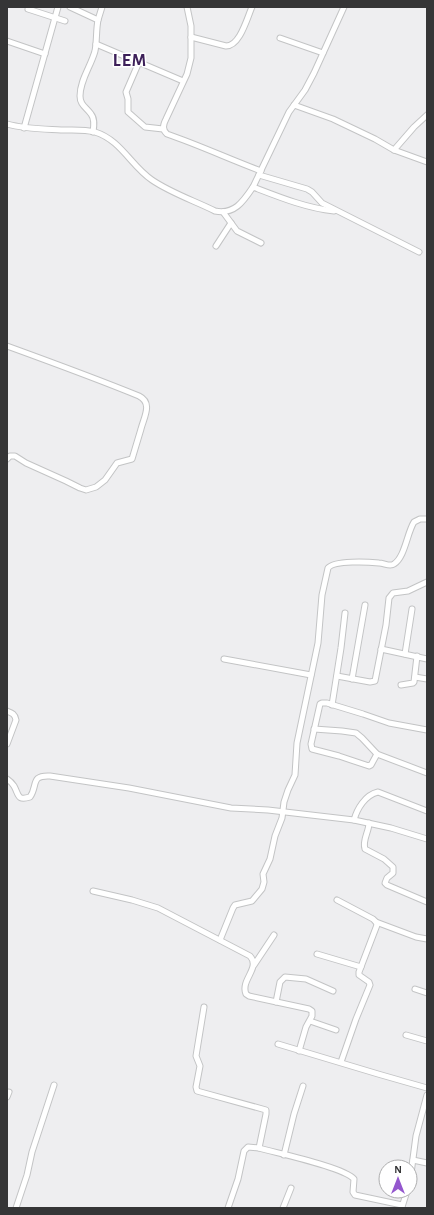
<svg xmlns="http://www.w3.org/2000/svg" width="434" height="1215" font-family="'Alegreya Sans',sans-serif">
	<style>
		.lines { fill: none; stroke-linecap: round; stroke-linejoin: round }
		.minor-casing { stroke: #c3c4c5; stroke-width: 7 }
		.minor { stroke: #fff; stroke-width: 5 }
		.labels { text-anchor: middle; stroke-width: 3; stroke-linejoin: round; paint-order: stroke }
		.district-label { font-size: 18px; font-weight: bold; letter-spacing: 1px; fill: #3d2059; stroke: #fff }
	</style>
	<rect width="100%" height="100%" fill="#eeeef0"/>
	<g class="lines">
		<defs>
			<g id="minor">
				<path d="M 70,7 L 98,20 C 96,30 97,41 95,51 C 91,66 80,80 80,96 C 80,105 86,107 91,114 C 95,119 94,126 93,132"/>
				<path d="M 187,7 L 191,26 L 191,58 L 187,74 L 166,119 C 163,125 162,129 167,134 C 199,145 229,159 261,171"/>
				<path d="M 28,9 L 65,21"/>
				<path d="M 98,20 L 102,7"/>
				<path d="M 191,37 L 226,46 C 240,46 247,18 252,7"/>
				<path d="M 280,38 L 323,53"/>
				<path d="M 7,41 L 45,54"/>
				<path d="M 96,44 L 183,81"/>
				<path d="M 139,62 L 126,92 L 128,99 L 128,112 L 145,127 L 163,129"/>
				<path d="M 294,105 L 333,119 L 375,139 L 394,150 L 427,162"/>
				<path d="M 7,124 C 25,129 43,129 61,130 C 72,130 84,129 95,132 C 121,140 131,166 152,180 C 171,193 195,201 215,211 C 234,215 243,202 253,187 L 289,112 L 305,90 L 314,73 L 344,7"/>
				<path d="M 24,128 L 58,7"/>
				<path d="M 394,150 L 414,127 L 427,115"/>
				<path d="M 259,175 L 307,189 L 312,192 L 322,203 L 419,252"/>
				<path d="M 253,187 C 279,197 306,208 334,211"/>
				<path d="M 223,212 L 237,231 L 261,243"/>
				<path d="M 216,246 L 231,223"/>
				<path d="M 7,346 C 51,362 95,378 139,396 C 153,403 144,417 141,429 C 138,439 135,449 132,459 L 117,463 L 105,480 L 96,487 L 86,490 L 80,488 L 66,481 L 26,463 L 15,456 L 10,456 L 7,459"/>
				<path d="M 381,649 L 427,659"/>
				<path d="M 405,654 L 412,609"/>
				<path d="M 224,659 L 311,675"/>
				<path d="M 337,676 L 370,682 L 375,681 L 386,625 L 389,598 L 393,593 L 408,591 L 427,582"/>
				<path d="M 415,677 L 427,679"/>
				<path d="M 352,679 L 365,605"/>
				<path d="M 401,685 L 413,683 L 414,682 L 417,656"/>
				<path d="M 332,705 L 341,648 L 345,613"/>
				<path d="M 7,711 C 12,713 15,714 16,720 L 7,744"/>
				<path d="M 314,729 L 342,731 L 356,733 L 362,738 L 377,754 L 427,773"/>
				<path d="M 377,754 L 371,765 L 369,766 L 339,756 L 312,749 L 311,744 L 320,704 L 322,703 L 327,703 L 363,714 L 389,723 L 427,730"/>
				<path d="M 7,779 C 10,781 12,783 14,786 C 19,795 17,801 30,797 C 38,786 30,775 50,776 L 129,788 L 231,808 L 268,810 L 354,820 L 391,828 L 427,839"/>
				<path d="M 354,820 C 357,809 365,795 378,792 L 427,811"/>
				<path d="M 369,823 C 369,832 362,840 365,849 L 384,859 L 393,867 L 393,873 L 387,878 L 385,883 L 387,885 L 427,902"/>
				<path d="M 93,891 L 132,900 L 158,908 L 250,956 C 261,968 240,980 246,994 L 249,996 L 309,1009 L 312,1011 L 312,1016 L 306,1027 L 299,1051"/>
				<path d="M 337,900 L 373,919 L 376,922 L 377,925 L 359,972 L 359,975 L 369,982 L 370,985 L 356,1019 L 341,1062"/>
				<path d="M 376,922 L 416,937 L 427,939"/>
				<path d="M 220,940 L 233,908 L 235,905 L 252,901 L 262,889 L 264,882 L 263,874 L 270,859 L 275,836 L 282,818 L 284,802 L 288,790 L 295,775 L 297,743 L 318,643 L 322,595 L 328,568 C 334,560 369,562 379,563 C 384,563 390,567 394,564 C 405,557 407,533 414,522 L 420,519 L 427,519"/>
				<path d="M 317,954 L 361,967"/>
				<path d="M 254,965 L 274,935"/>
				<path d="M 415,989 L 427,993"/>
				<path d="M 276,1002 L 280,982 L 285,977 L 306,979 L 333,991"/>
				<path d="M 204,1007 L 196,1056 L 200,1066 L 196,1087 L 197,1091 L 266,1110 L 266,1114 L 259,1148 C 276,1153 344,1167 354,1179 L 353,1192 L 355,1195 L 402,1205"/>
				<path d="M 310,1021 L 336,1030"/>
				<path d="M 406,1035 L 427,1041"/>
				<path d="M 278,1044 L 378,1074 L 427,1088"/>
				<path d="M 7,1097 L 9,1092"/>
				<path d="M 284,1155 L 294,1114 L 303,1086"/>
				<path d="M 413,1160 L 427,1163"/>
				<path d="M 410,1181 L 416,1136 L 427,1095"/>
				<path d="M 402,1207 L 407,1191"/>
				<path d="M 16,1208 L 27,1175 L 32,1152 L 54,1085"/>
				<path d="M 228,1208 L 238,1179 L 244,1151 L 248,1147 L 259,1148"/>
				<path d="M 283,1208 L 291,1188"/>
			</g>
		</defs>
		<use href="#minor" class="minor-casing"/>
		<use href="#minor" class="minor"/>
	</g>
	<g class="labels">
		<g class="district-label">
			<text x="130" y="66">LEM</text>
		</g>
	</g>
	<rect width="434" height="1215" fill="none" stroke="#353536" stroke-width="16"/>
	<g transform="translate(398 1179)"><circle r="19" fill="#ffffff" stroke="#aeaeaf"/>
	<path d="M0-3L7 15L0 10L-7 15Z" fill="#9457ce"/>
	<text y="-6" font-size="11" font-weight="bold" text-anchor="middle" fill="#353536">N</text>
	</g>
</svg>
